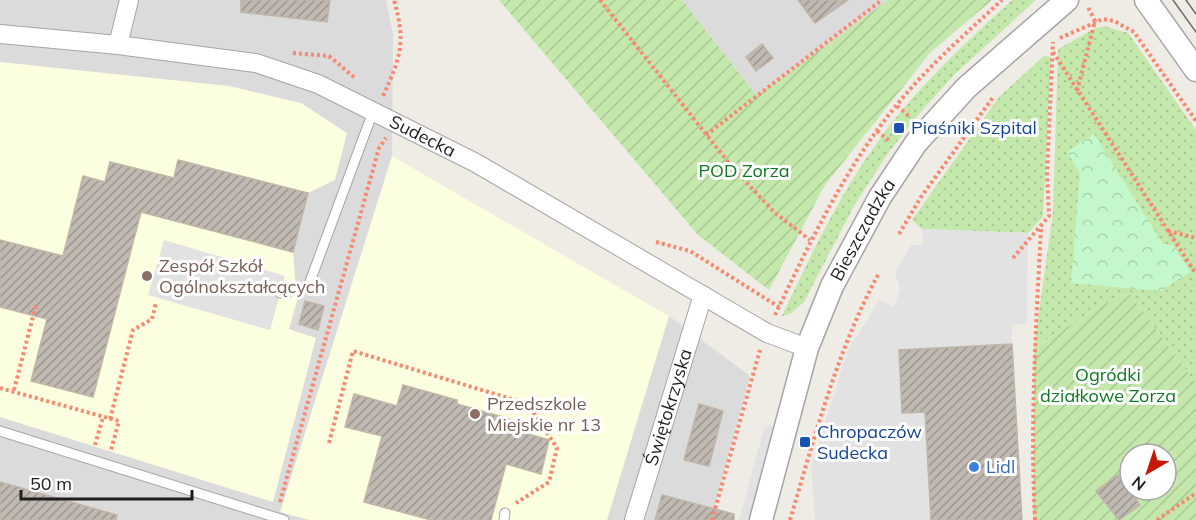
<svg xmlns="http://www.w3.org/2000/svg" width="1196" height="520" font-family="Mulish,sans-serif">
	<style>
		.residential { fill: #dcdbdb }
		.education { fill: #fbfedf }
		.grass { fill: url(#grass-dots) }
		.park { fill: url(#park-crowns) }
		.garden { fill: url(#garden-furrows); fill-rule: evenodd }
		.parking { fill: #e2e2e2 }
		.building { fill: url(#building-hatch); stroke: #c0b5a7; stroke-width: 1.5 }
		.lines { fill: none; stroke-linecap: round; stroke-linejoin: round }
		.service-casing { stroke: #a5a5a5; stroke-width: 11 }
		.minor-casing { stroke: #a5a5a5; stroke-width: 20 }
		.tertiary-casing { stroke: #a5a5a5; stroke-width: 25 }
		.path { stroke: #f6896f; stroke-width: 4; stroke-dasharray: 3 3; stroke-linecap: butt }
		.service { stroke: #fff; stroke-width: 9 }
		.minor { stroke: #fff; stroke-width: 18 }
		.tertiary { stroke: #fff; stroke-width: 22 }
		.tram { stroke: #6c6c6c; stroke-width: 1.5 }
		.transit-dot { fill: #1a4fb4; stroke: #fff; stroke-width: 2 }
		.education-dot { fill: #8d6e63; stroke: #fff; stroke-width: 2 }
		.shop-dot { fill: #3f7fe0; stroke: #fff; stroke-width: 2 }
		.labels { text-anchor: middle; stroke-width: 6; stroke-linejoin: round; paint-order: stroke }
		.transit-label { font-size: 18px; fill: #164399; stroke: #fff; text-anchor: start }
		.street-label { font-size: 18px; fill: #1e1e1e; stroke: #fff }
		.park-label { font-size: 18px; fill: #0e7a21; stroke: #fff }
		.education-label { font-size: 18px; fill: #785e54; stroke: #fff; text-anchor: start }
		.shop-label { font-size: 18px; fill: #366cbe; stroke: #fff; text-anchor: start }
	</style>
	<defs>
		<pattern id="grass-dots" width="8" height="8" patternUnits="userSpaceOnUse" patternTransform="scale(1.5)"><rect width="8" height="8" fill="#c4e8ac"/><path d="M2 2h.1M6 6h.1" fill="none" stroke="#a8c794" stroke-width="1.8" stroke-linecap="round"/></pattern>
		<pattern id="park-crowns" width="20" height="18" patternUnits="userSpaceOnUse" patternTransform="scale(1.5)"><rect width="20" height="18" fill="#c3f8cc"/><path d="M2 6a3 3 0 1 1 6 0M12 15a3 3 0 1 1 6 0" fill="none" stroke="#a7d4af"/></pattern>
		<pattern id="garden-furrows" width="10" height="10" patternUnits="userSpaceOnUse" patternTransform="scale(1.5)"><rect width="10" height="10" fill="#c4e8ac"/><path d="M-1 1l2-2M0 10L10 0M9 11l2-2" fill="none" stroke="#a8c794"/></pattern>
		<pattern id="building-hatch" width="6" height="6" patternUnits="userSpaceOnUse" patternTransform="scale(1.5)"><rect width="6" height="6" fill="#c0b9b1"/><path d="M-1 1l2-2M0 6l6-6M5 7l2-2" fill="none" stroke="#9b968f"/></pattern>
	</defs>
	<rect width="100%" height="100%" fill="#efece5"/>
	<g class="residential">
		<path d="M 0,0 L 386,0 L 393,34 L 392,156 L 669,316 L 750,376 L 711,520 L 0,520 Z"/>
		<path d="M 682,0 L 888,0 L 757,96 Z"/>
	</g>
	<g class="education">
		<path d="M 0,62 L 229,86 L 301,103 L 347,133 L 335,180 L 308,193 L 293,251 L 297,301 L 289,329 L 316,338 L 273,502 L 0,417 Z"/>
		<path d="M 392,156 L 669,316 L 607,520 L 309,520 L 280,512 Z"/>
	</g>
	<g class="grass">
		<path d="M 1012,0 L 1036,0 L 955,74 L 918,115 L 886,156 L 854,206 L 804,302 L 790,314 L 782,316 C 809,258 837,200 874,147 C 912,92 963,45 1012,0 Z"/>
		<path d="M 1104,26 L 1128,33 L 1196,130 L 1196,384 L 1131,295 L 1118,296 L 1034,347 L 1053,212 L 1058,49 L 1094,29 Z"/>
		<path d="M 1044,56 L 1051,57 L 1043,217 L 1028,233 L 922,229 L 912,220 L 999,97 Z"/>
	</g>
	<path class="park" d="M 1094,134 L 1163,244 L 1173,245 L 1191,272 L 1160,291 L 1071,283 L 1080,173 L 1067,152 Z"/>
	<g class="garden">
		<path d="M 499,0 L 682,0 L 757,96 L 888,0 L 992,0 L 930,53 L 825,185 L 769,290 L 698,235 Z"/>
		<path d="M 1131,295 L 1196,384 L 1196,520 L 1033,520 L 1034,347 L 1118,296 ZM 1130,454 L 1166,454 L 1166,490 L 1130,490 Z"/>
	</g>
	<g class="parking">
		<path d="M 922,229 L 1028,233 L 1027,324 L 1012,325 L 1012,344 L 899,350 L 902,413 L 925,412 L 931,520 L 815,520 L 811,467 L 848,350 L 880,299 L 894,307 L 900,289 L 895,272 L 911,245 L 923,245 Z"/>
		<path d="M 164,240 L 285,276 L 270,330 L 148,295 Z"/>
		<path d="M 765,425 L 774,427 L 748,520 L 739,520 Z"/>
	</g>
	<g class="building">
		<path d="M 241,0 L 330,0 L 327,22 L 241,12 Z"/>
		<path d="M 798,0 L 848,0 L 815,23 Z"/>
		<path d="M 762,44 L 773,58 L 756,71 L 746,57 Z"/>
		<path d="M 178,160 L 308,193 L 293,252 L 141,212 L 93,397 L 31,381 L 47,319 L 0,307 L 0,240 L 63,256 L 83,176 L 105,182 L 110,162 L 174,178 Z"/>
		<path d="M 305,301 L 324,306 L 318,330 L 299,324 Z"/>
		<path d="M 1012,344 L 1022,520 L 931,520 L 925,412 L 902,413 L 899,350 Z"/>
		<path d="M 403,385 L 457,400 L 457,404 L 510,419 L 508,428 L 549,440 L 541,474 L 506,464 L 491,520 L 431,520 L 364,502 L 382,436 L 345,427 L 354,394 L 397,406 Z"/>
		<path d="M 699,404 L 723,411 L 709,466 L 684,460 Z"/>
		<path d="M 1118,475 L 1140,505 L 1119,520 L 1096,491 Z"/>
		<path d="M 0,482 L 117,515 L 116,520 L 0,520 Z"/>
		<path d="M 662,495 L 734,514 L 734,520 L 655,520 Z"/>
	</g>
	<g class="lines">
		<defs>
			<g id="service">
				<path d="M 280,293 L 308,287 L 374,109"/>
				<path d="M 0,431 L 284,520"/>
				<path d="M 504,520 L 505,513"/>
			</g>
			<g id="minor">
				<path id="s1" d="M 0,34 L 118,45 L 256,63 L 318,84 L 476,163 L 767,333 L 807,348"/>
				<path d="M 118,45 L 129,0"/>
				<path id="s2" d="M 634,520 L 703,295"/>
			</g>
			<g id="tertiary">
				<path d="M 1146,0 L 1196,70"/>
				<path id="s3" d="M 761,520 L 807,348 L 832,286 L 880,197 L 916,143 L 966,88 L 1067,0"/>
			</g>
		</defs>
		<use href="#service" class="service-casing"/>
		<use href="#minor" class="minor-casing"/>
		<use href="#tertiary" class="tertiary-casing"/>
		<g class="path">
			<path d="M 600,0 L 732,167 L 774,212 L 810,240"/>
			<path d="M 1060,38 L 1103,19 L 1114,21 L 1134,32 L 1196,121"/>
			<path d="M 1053,52 L 1196,274"/>
			<path d="M 293,53 L 329,56 L 355,78"/>
			<path d="M 1077,91 L 1095,21 L 1087,5"/>
			<path d="M 383,96 C 401,56 406,43 394,0"/>
			<path d="M 897,106 L 910,117"/>
			<path d="M 877,131 L 891,142"/>
			<path d="M 706,135 L 882,0"/>
			<path d="M 1168,231 L 1196,238"/>
			<path d="M 899,234 L 921,197 L 994,96"/>
			<path d="M 656,242 L 690,251 L 779,307"/>
			<path d="M 1013,258 L 1049,216 L 1047,173 L 1053,42"/>
			<path d="M 775,315 C 814,234 852,153 913,86 C 941,55 972,28 1002,0"/>
			<path d="M 0,388 L 119,421 L 111,450"/>
			<path d="M 14,390 L 36,305"/>
			<path d="M 110,419 L 133,330 L 152,319 L 156,303"/>
			<path d="M 329,443 L 353,351 L 528,404 L 557,448 L 549,482 L 516,503"/>
			<path d="M 95,445 L 103,417"/>
			<path d="M 280,502 L 379,148 L 386,138"/>
			<path d="M 712,520 L 760,350"/>
			<path d="M 790,520 C 815,436 837,350 879,273"/>
			<path d="M 1035,520 C 1030,423 1036,326 1041,228"/>
			<path d="M 1157,520 L 1196,493"/>
		</g>
		<use href="#service" class="service"/>
		<use href="#minor" class="minor"/>
		<use href="#tertiary" class="tertiary"/>
		<g class="tram">
			<path d="M 1173,0 L 1196,32"/>
			<path d="M 1186,0 L 1196,14"/>
		</g>
	</g>
	<g class="transit-dot">
		<rect x="893" y="122" width="12" height="12" rx="3"/>
		<rect x="799" y="436" width="12" height="12" rx="3"/>
	</g>
	<g class="education-dot">
		<circle cx="147" cy="276" r="6"/>
		<circle cx="475" cy="414" r="6"/>
	</g>
	<circle class="shop-dot" cx="974" cy="467" r="6"/>
	<g class="labels">
		<g class="transit-label">
			<text x="911" y="134">Piaśniki Szpital</text>
			<text x="817" y="438">Chropaczów<tspan x="817" dy="21">Sudecka</tspan></text>
		</g>
		<g class="street-label">
			<text dy="6" stroke="none"><textPath href="#s1" startOffset="440">Sudecka</textPath></text>
			<text dy="6" stroke="none"><textPath href="#s3" startOffset="309">Bieszczadzka</textPath></text>
			<text dy="6" stroke="none"><textPath href="#s2" startOffset="118">Świętokrzyska</textPath></text>
		</g>
		<g class="park-label">
			<text x="744" y="177">POD Zorza</text>
			<text x="1108" y="381">Ogródki<tspan x="1108" dy="21">działkowe Zorza</tspan></text>
		</g>
		<g class="education-label">
			<text x="159" y="272">Zespół Szkół<tspan x="159" dy="21">Ogólnokształcących</tspan></text>
			<text x="487" y="410">Przedszkole<tspan x="487" dy="21">Miejskie nr 13</tspan></text>
		</g>
		<g class="shop-label">
			<text x="986" y="473">Lidl</text>
		</g>
	</g>
	<g transform="translate(1148 472) rotate(219)"><circle r="28" fill="#ffffff" stroke="#a5a5a5" stroke-width="1.5"/>
	<path d="M0-4.5L10 22L0 15L-10 22Z" fill="#c71705"/>
	<text y="-9" font-size="16" font-weight="bold" text-anchor="middle" fill="#1e1e1e">N</text>
	</g>
	<path d="M21 490v9h171v-9" fill="none" stroke="#1e1e1e" stroke-width="3"/>
	<text x="30" y="490" font-size="18" fill="#1e1e1e" stroke="#ffffff" stroke-width="4.5" paint-order="stroke">50 m</text>
</svg>
